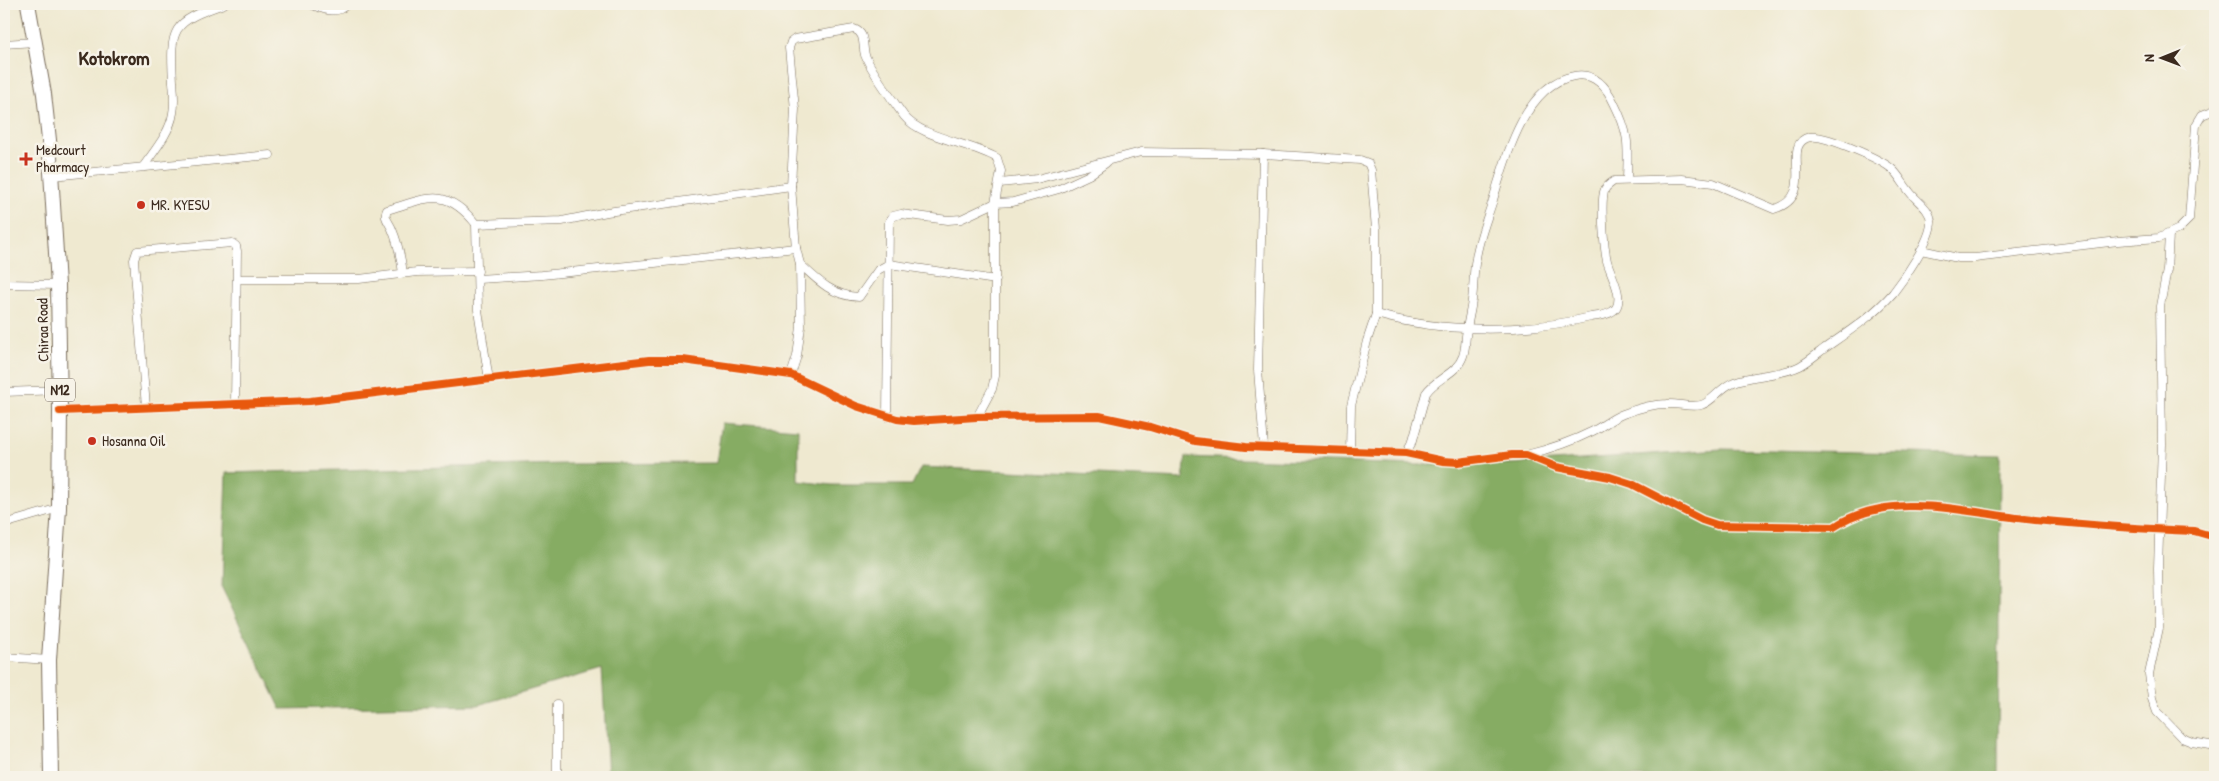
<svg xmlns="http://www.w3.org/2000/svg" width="2219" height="781" font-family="'Patrick Hand',sans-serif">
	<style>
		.forest { fill: #86ac63; stroke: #606b40 }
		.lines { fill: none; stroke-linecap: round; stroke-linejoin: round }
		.minor-casing { stroke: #7a6d5c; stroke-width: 9 }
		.trunk-casing { stroke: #7a6d5c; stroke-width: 16 }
		.minor { stroke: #fff; stroke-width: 8 }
		.trunk { stroke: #fff; stroke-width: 14 }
		.cycleway-casing { stroke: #f7f3e8; stroke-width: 11 }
		.cycleway { stroke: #e8590c; stroke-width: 8 }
		.poi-dot { fill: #c8321e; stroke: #f7f3e8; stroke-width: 2 }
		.labels { text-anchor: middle; stroke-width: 5; stroke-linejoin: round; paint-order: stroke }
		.shield { fill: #f7f3e8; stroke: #73665b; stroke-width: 1 }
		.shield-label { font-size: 14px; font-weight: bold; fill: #3b2a1e }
		.poi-label { font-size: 15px; fill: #3b2a1e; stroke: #f7f3e8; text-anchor: start }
		.street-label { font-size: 15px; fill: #3b2a1e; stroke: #f7f3e8 }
		.district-label { font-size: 20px; font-weight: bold; fill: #3b2a1e; stroke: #f7f3e8 }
	</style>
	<rect width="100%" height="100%" fill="#f7f3e8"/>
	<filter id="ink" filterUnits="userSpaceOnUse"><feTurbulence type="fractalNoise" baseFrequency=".02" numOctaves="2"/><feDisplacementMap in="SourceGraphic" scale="10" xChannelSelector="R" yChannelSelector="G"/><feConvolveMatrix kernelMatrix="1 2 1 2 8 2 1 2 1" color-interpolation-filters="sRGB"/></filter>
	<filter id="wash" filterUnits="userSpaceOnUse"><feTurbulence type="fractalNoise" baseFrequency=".0096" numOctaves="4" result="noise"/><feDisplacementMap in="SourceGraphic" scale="20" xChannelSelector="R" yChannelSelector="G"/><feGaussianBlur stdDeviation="1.12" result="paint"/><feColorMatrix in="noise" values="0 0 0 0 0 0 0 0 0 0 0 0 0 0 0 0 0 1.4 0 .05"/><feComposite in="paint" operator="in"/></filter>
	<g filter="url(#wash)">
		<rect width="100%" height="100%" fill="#efe9d0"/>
		<path class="forest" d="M 722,423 L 798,429 L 798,481 L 832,485 L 912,485 L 921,467 L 1183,479 L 1186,457 L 1416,465 L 1510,464 L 1721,449 L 2000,455 L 1998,777 L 608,777 L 602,669 L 478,705 L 281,709 L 222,588 L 226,473 L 563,464 L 716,463 Z"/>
	</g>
	<g filter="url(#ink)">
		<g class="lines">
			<defs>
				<g id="minor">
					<path d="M 310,4 C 323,9 336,16 347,4"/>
					<path d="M 4,44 L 35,42"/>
					<path d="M 1263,154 L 1258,370 L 1264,447"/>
					<path d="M 143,167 C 154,151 170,133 173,113 C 175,103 174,92 173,82 C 170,28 171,22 224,4"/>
					<path d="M 52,176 L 270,155"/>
					<path d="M 1000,183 L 1037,179 L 1141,152 L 1263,154 L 1360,160 L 1368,163 L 1371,170 L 1376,229 L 1376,314 L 1367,341 L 1351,406 L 1350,452"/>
					<path d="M 476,224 L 562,221 L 607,212 L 791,186"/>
					<path d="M 2169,235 L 2167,270 L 2160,306 L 2162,444 L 2158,568 L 2159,628 L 2149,674 L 2152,698 L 2157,712 L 2182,738 L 2192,742 L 2215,746"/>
					<path d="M 1921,250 L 1958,258 L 1975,258 L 2118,241 L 2159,238 L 2179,229 L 2189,219 L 2196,125 L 2202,115 L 2215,110"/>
					<path d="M 800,264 C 818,281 833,296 859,297 L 878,270 L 889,264 L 996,280"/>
					<path d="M 403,273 C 401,258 398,243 392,229 C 389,222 383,217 387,210 C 428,198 445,186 476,224 L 478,310 L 489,380"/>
					<path d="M 237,279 L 359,279 L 417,272 L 478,271"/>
					<path d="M 478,279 L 542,275 L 796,248"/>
					<path d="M 4,284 L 58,285"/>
					<path d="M 1376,314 C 1441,333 1525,333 1591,317 C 1599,316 1611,315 1616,308 C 1624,296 1610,273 1607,261 C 1604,248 1600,199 1605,189 C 1607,186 1611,183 1614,181 L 1682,179 L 1713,183 L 1774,209 C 1820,195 1778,144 1810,137 C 1824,134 1883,160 1893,170 C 1900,177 1903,184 1909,191 C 1916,201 1930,208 1931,221 C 1932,239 1904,279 1893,293 C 1874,315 1848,332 1825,348 C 1817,354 1809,361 1800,366 C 1780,376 1756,374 1734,382 C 1720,387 1713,402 1701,405 C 1690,408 1678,403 1667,404 C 1653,404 1636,409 1623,414 C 1612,418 1603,426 1593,431 C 1571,442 1550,449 1526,455"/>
					<path d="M 791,375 L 797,356 L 801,327 L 800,264 L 796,248 L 791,186 L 795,109 L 789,48 L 791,42 L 795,39 L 854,29 C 866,33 862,45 865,55 C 871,71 894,102 904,116 C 921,138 972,143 997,158 L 1001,171 L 995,203 L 995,376 L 992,389 L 977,417"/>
					<path d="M 4,392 L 60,390"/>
					<path d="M 146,407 L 134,260 L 137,251 L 232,243 L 236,246 L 237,251 L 235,404"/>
					<path d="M 60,411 L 310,401 L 649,360 L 683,360 L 791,375 L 856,406 L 897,419 L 914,421 L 977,417 L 1099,416 L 1150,427 L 1195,441 L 1246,447 L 1406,453 L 1443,461 L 1458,462 L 1512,455 L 1526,455 L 1556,467 L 1610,477 L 1632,484 L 1702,520 L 1717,525 L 1834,527 C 1893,488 1970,514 2035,520 C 2088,525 2141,529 2194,531 L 2215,537"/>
					<path d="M 887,417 L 889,222 L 893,216 L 901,214 L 948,220 L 961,219 L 995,203 L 1013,202 L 1059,189 L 1089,175 L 1106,163"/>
					<path d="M 1406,453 L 1413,440 L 1426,393 C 1436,378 1457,374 1463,356 C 1466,348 1465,338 1467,330 C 1468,320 1471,310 1472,300 C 1474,286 1473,272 1476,258 C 1479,238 1487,219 1493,200 C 1505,159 1525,84 1574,76 C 1594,72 1606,86 1614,103 C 1630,135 1628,145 1627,180"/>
					<path d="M 4,524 L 59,508"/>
					<path d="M 4,657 L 49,660"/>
					<path d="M 557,704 L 557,777"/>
				</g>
				<path id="trunk" d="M 28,4 L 44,94 L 49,140 L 58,285 L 60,411 L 59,508 L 49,660 L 51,777"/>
			</defs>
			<use href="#minor" class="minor-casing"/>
			<use href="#trunk" class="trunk-casing"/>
			<use href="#minor" class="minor"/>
			<use href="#trunk" class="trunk"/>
			<defs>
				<path id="cycleway" d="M 60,411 L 310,401 L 649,360 L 683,360 L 791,375 L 856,406 L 897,419 L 914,421 L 977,417 L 1099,416 L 1150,427 L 1195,441 L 1246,447 L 1406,453 L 1443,461 L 1458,462 L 1512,455 L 1526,455 L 1556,467 L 1610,477 L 1632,484 L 1702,520 L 1717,525 L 1834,527 C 1893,488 1970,514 2035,520 C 2088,525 2141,529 2194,531 L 2215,537"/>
			</defs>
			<use href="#cycleway" class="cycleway-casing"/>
			<use href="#cycleway" class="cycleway"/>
		</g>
	</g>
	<g class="poi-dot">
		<path d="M23.5 151.5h5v5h5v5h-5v5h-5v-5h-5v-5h5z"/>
		<circle cx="141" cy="205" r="5"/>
		<circle cx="92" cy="441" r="5"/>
	</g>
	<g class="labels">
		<rect class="shield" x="45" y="378.5" width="30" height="23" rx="4"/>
		<g class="shield-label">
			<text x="60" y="395">N12</text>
		</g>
		<g class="poi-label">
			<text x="36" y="155">Medcourt<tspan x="36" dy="17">Pharmacy</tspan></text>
			<text x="151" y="210">MR. KYESU</text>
			<text x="102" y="446">Hosanna Oil</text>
		</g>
		<g class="street-label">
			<text transform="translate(43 330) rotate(-91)" y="5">Chiraa Road</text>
		</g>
		<g class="district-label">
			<text x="114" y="65">Kotokrom</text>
		</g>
	</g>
	<rect width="2219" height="781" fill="none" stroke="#f7f3e8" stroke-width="20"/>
	<g transform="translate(2162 58) rotate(269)" stroke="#f7f3e8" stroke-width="4" paint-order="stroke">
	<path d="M0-4L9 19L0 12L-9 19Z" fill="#3b2a1e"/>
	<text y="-8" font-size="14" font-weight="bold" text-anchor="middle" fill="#3b2a1e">N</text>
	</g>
</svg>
